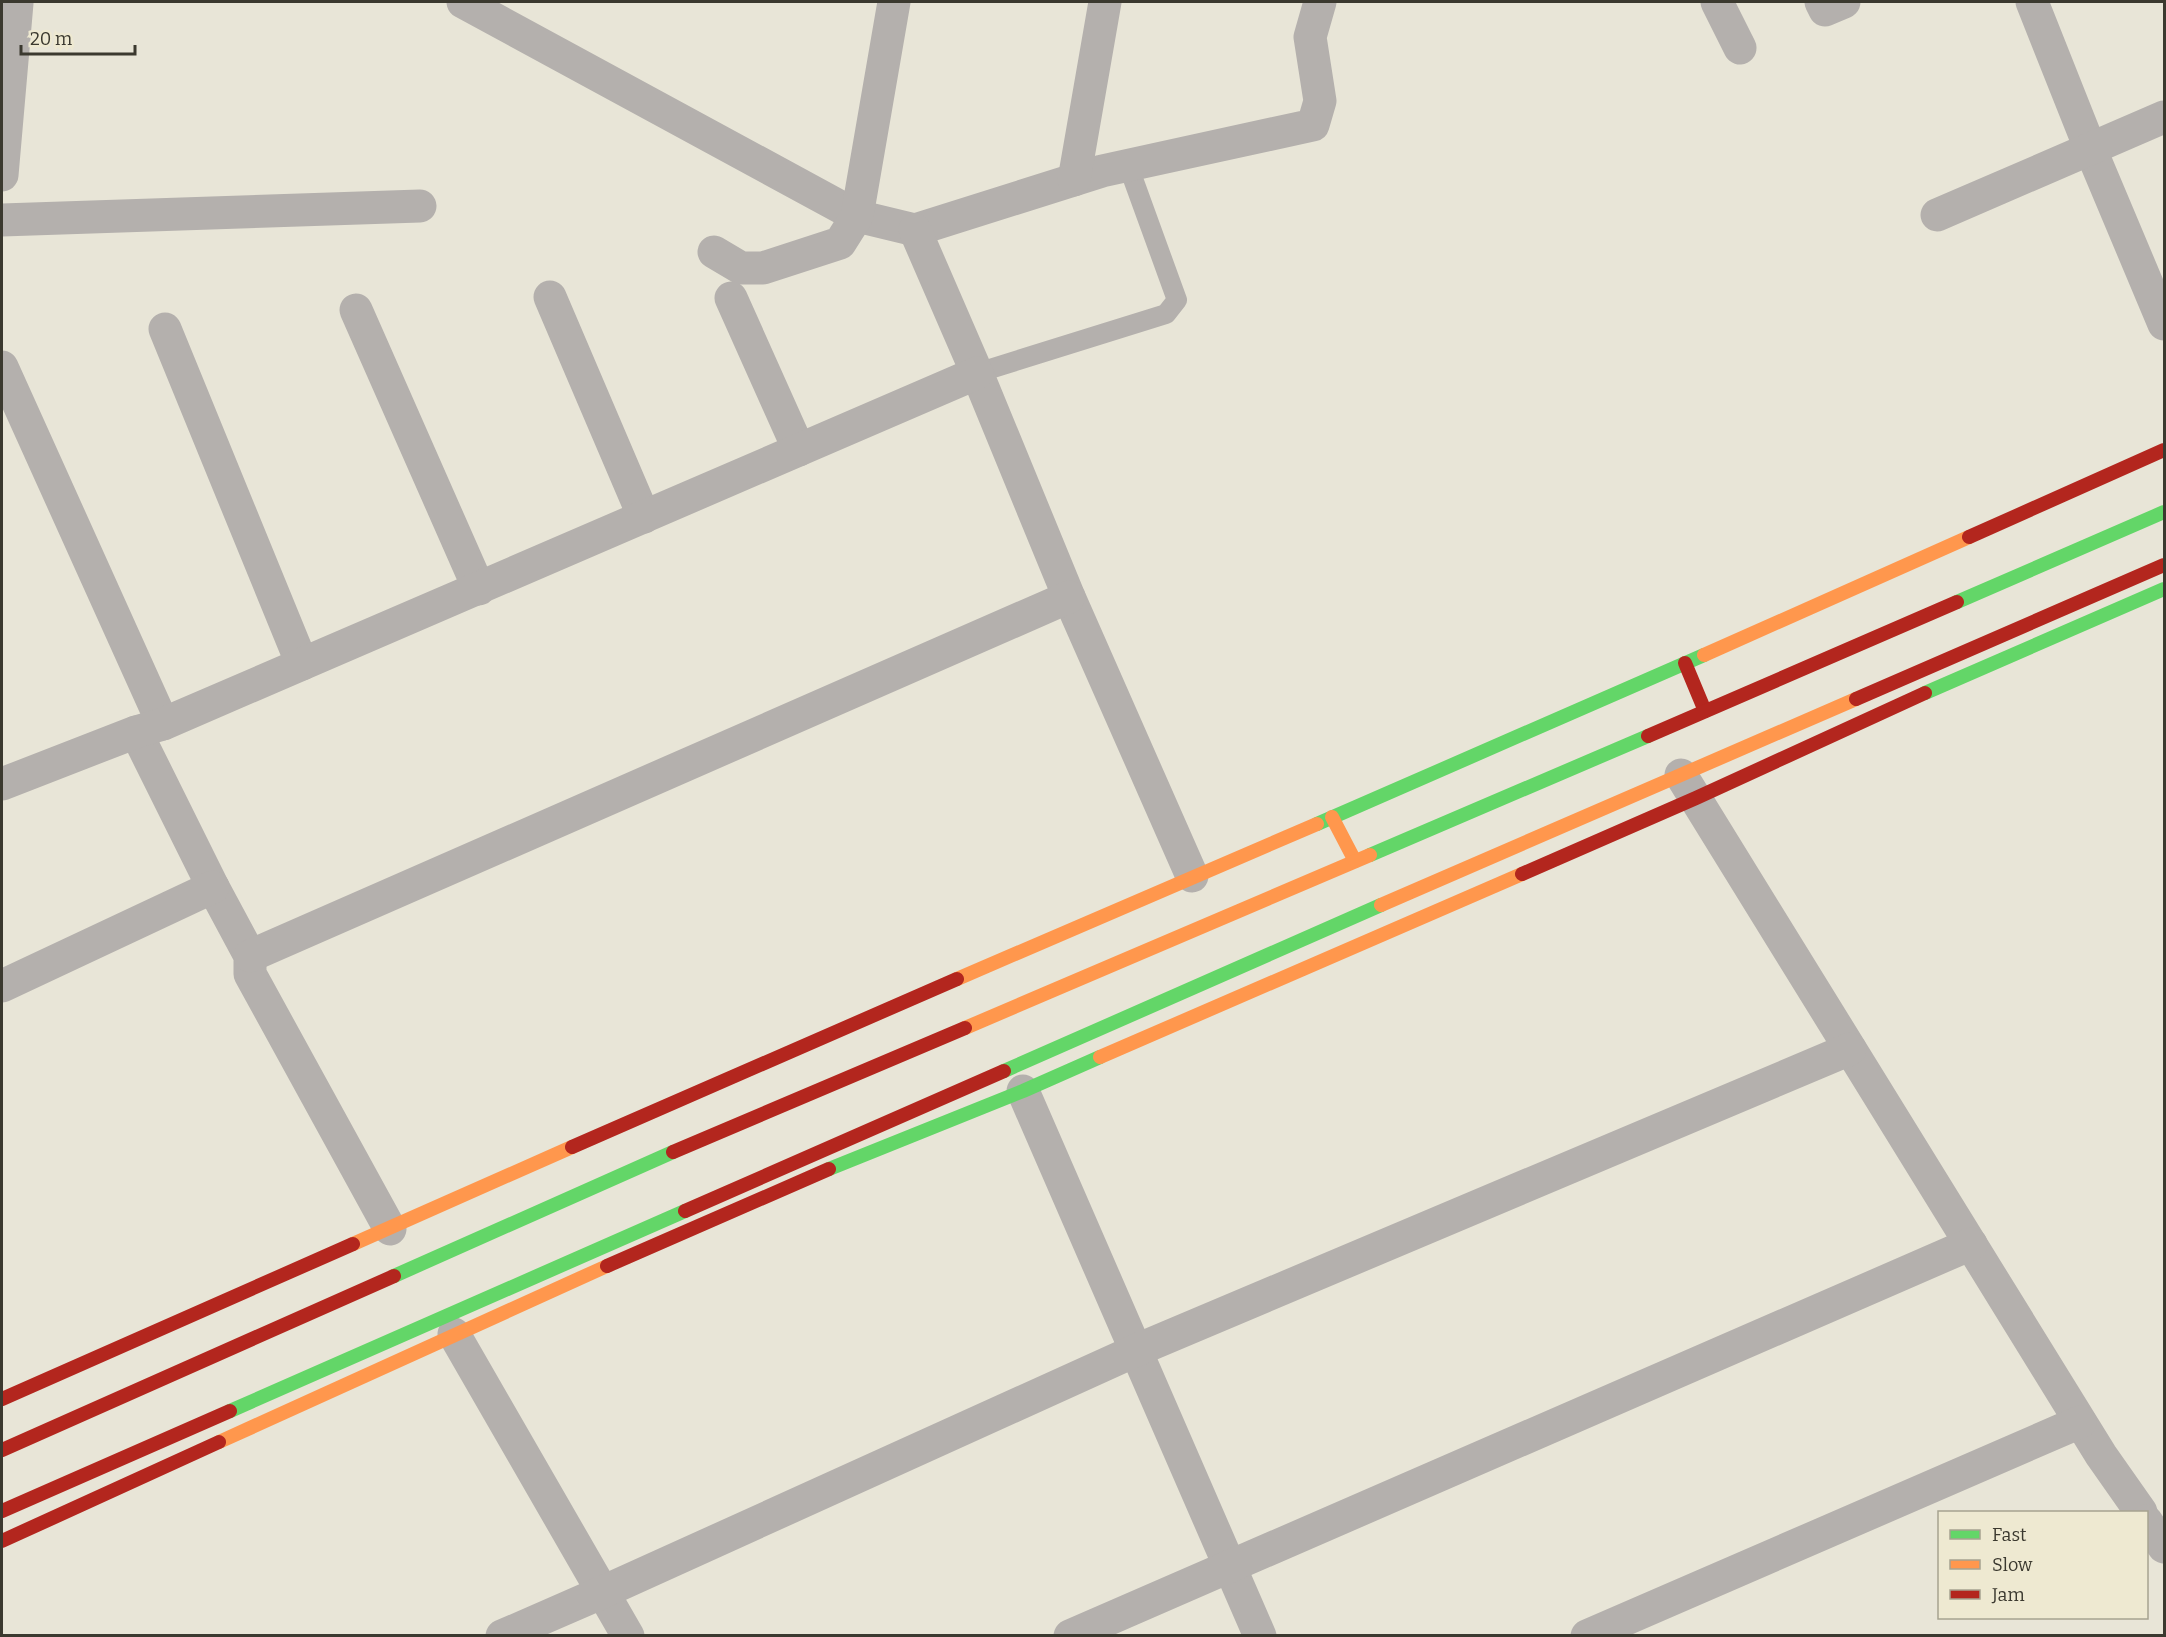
<svg xmlns="http://www.w3.org/2000/svg" width="2166" height="1637" font-family="Bitter,serif">
	<style>
		.lines { fill: none; stroke-linecap: round; stroke-linejoin: round }
		.lane { stroke: #b4b0ad; stroke-width: 20 }
		.street { stroke: #b4b0ad; stroke-width: 33 }
		.fast { stroke: #63d668; stroke-width: 14 }
		.slow { stroke: #ff974d; stroke-width: 14 }
		.jam { stroke: #b3261e; stroke-width: 14 }
	</style>
	<rect width="100%" height="100%" fill="#e8e5d7"/>
	<g class="lines">
		<path class="lane" d="M 977,373 L 1166,314 L 1177,300 L 1128,165"/>
		<g class="street">
			<path d="M 463,2 L 857,216 L 915,230 L 1102,171 L 1313,125 L 1320,101 L 1310,37 L 1320,2"/>
			<path d="M 1717,2 L 1740,48"/>
			<path d="M 1821,2 L 1825,10 L 1844,2"/>
			<path d="M 2032,2 L 2090,148 L 2164,324"/>
			<path d="M 2,175 L 17,3"/>
			<path d="M 1074,180 L 1105,2"/>
			<path d="M 1937,215 L 2164,117"/>
			<path d="M 2,220 L 420,206"/>
			<path d="M 915,230 L 977,373 L 1069,597 L 1192,876"/>
			<path d="M 714,252 L 741,268 L 763,268 L 840,243 L 857,216 L 894,2"/>
			<path d="M 550,297 L 644,517"/>
			<path d="M 731,298 L 799,450"/>
			<path d="M 356,310 L 479,589"/>
			<path d="M 165,329 L 302,664"/>
			<path d="M 2,367 L 163,724"/>
			<path d="M 136,732 L 213,887 L 250,956 L 250,974 L 390,1229"/>
			<path d="M 1681,775 L 2101,1455 L 2141,1512"/>
			<path d="M 2,784 L 136,732 L 163,724 L 977,373"/>
			<path d="M 250,956 L 1069,597"/>
			<path d="M 2,986 L 213,887"/>
			<path d="M 1023,1091 L 1260,1636"/>
			<path d="M 454,1334 L 628,1636"/>
			<path d="M 2146,1521 L 2164,1547"/>
			<path d="M 502,1636 L 603,1592 L 1137,1350 L 1850,1049"/>
			<path d="M 1070,1636 L 1971,1244"/>
			<path d="M 1587,1636 L 2080,1422"/>
		</g>
		<g class="fast">
			<path d="M 1957,602 L 2164,512"/>
			<path d="M 1925,693 L 2164,589"/>
			<path d="M 1317,824 L 1704,655"/>
			<path d="M 1370,855 L 1648,736"/>
			<path d="M 1004,1071 L 1381,905"/>
			<path d="M 829,1169 L 1023,1091 L 1100,1057"/>
			<path d="M 394,1276 L 673,1152"/>
			<path d="M 230,1411 L 685,1211"/>
		</g>
		<g class="slow">
			<path d="M 1704,655 L 1969,537"/>
			<path d="M 1332,817 L 1355,861"/>
			<path d="M 1381,905 L 1856,699"/>
			<path d="M 957,979 L 1317,824"/>
			<path d="M 965,1028 L 1370,855"/>
			<path d="M 1100,1057 L 1522,874"/>
			<path d="M 353,1244 L 572,1147"/>
			<path d="M 219,1442 L 607,1266"/>
		</g>
		<g class="jam">
			<path d="M 1969,537 L 2164,450"/>
			<path d="M 1685,663 L 1705,711"/>
			<path d="M 1856,699 L 2164,565"/>
			<path d="M 1648,736 L 1957,602"/>
			<path d="M 1522,874 L 1696,798 L 1925,693"/>
			<path d="M 572,1147 L 957,979"/>
			<path d="M 673,1152 L 965,1028"/>
			<path d="M 685,1211 L 1004,1071"/>
			<path d="M 607,1266 L 829,1169"/>
			<path d="M 2,1399 L 353,1244"/>
			<path d="M 2,1450 L 394,1276"/>
			<path d="M 2,1511 L 230,1411"/>
			<path d="M 2,1541 L 219,1442"/>
		</g>
	</g>
	<rect width="2166" height="1637" fill="none" stroke="#3b392f" stroke-width="6"/>
	<rect x="1938" y="1511" width="210" height="108" fill="#eee9d1" stroke="#a6a390" stroke-width="1.5"/>
	<rect x="1950" y="1530" width="30" height="9" fill="#63d668" stroke="#a6a390" stroke-width="1.5"/>
	<text x="1992" y="1541" font-size="18" fill="#3b392f">Fast</text>
	<rect x="1950" y="1560" width="30" height="9" fill="#ff974d" stroke="#a6a390" stroke-width="1.5"/>
	<text x="1992" y="1571" font-size="18" fill="#3b392f">Slow</text>
	<rect x="1950" y="1590" width="30" height="9" fill="#b3261e" stroke="#a6a390" stroke-width="1.5"/>
	<text x="1992" y="1601" font-size="18" fill="#3b392f">Jam</text>
	<path d="M21 45v9h114v-9" fill="none" stroke="#3b392f" stroke-width="3"/>
	<text x="30" y="45" font-size="18" fill="#3b392f" stroke="#eee9d1" stroke-width="4.5" paint-order="stroke">20 m</text>
</svg>
